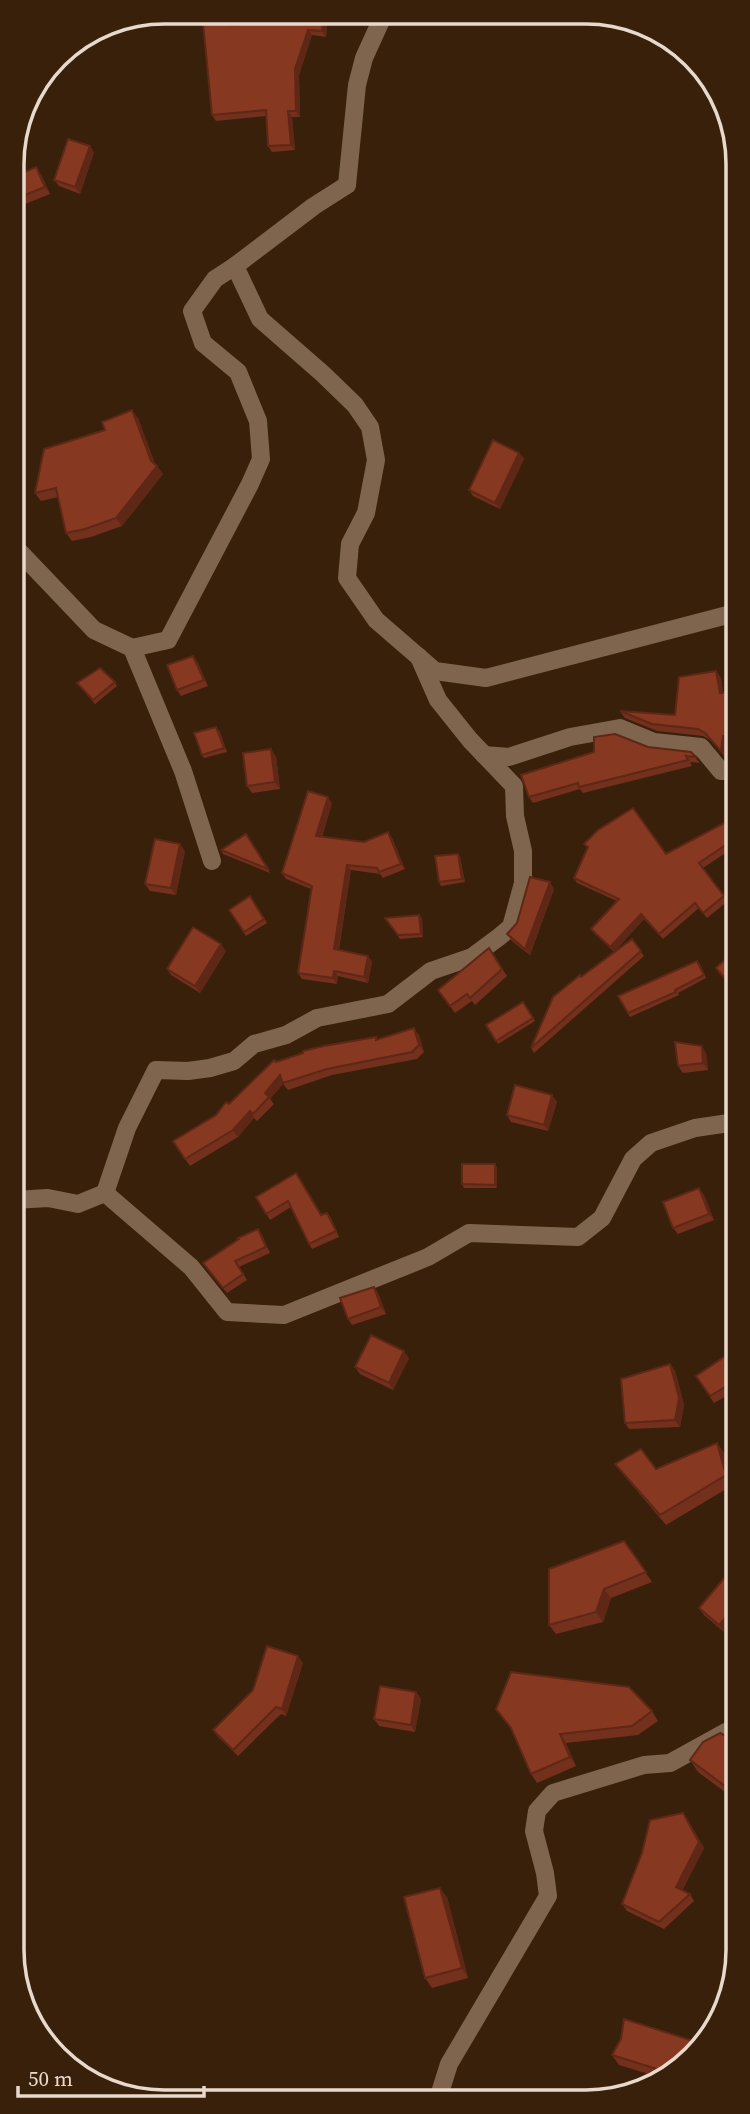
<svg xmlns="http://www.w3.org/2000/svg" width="750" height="2114" font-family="'Source Serif 4',serif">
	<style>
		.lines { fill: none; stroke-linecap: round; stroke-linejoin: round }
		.minor { stroke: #80654e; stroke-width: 18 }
		.wall { fill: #73301c }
		.shaded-wall { fill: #5e2716 }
		.building { fill: #863820; stroke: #5e2716; stroke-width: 2 }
		.rim { fill: none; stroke: #e9d9cd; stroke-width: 3.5 }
	</style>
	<rect width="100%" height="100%" fill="#38200b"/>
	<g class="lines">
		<g class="minor">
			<path d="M 235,266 L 260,319 L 323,374 L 355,405 L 370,427 L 376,460 L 366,513 L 350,544 L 347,578 L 376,620 L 435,671 L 486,678 L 735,613"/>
			<path d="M 13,545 L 94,630 L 132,648 L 168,640 L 250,484 L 261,459 L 258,421 L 238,372 L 203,343 L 192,311 L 215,279 L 235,266 L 314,206 L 347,185 L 357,85 L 364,58 L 384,14"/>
			<path d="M 132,648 L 183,771 L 212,861"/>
			<path d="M 484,755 L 509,757 L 570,737 L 620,728 L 654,742 L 701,747 L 721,771 L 736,771"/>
			<path d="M 105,1193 L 191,1267 L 227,1312 L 284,1315 L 428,1257 L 469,1233 L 578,1237 L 602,1218 L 633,1159 L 651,1143 L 695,1128 L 736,1122"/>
			<path d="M 14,1200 L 48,1198 L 78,1204 L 105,1193 L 127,1128 L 156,1070 L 188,1071 L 210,1068 L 234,1061 L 254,1044 L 286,1035 L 317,1018 L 388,1004 L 431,971 L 472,957 L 499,937 L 511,927 L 523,883 L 523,851 L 515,816 L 514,786 L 470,740 L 438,700 L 419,657"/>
			<path d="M 438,2099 L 449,2064 L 548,1896 L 545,1873 L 534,1831 L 537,1811 L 553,1793 L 644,1765 L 670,1763 L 737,1726"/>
		</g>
	</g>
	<g class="wall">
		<path d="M 233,13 L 235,25 L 298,18 L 328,13 L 326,37 L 312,35 L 299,75 L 300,117 L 292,117 L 295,150 L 272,152 L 268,146 L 266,116 L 216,121 L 212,115 Z"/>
		<path d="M 94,152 L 80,194 L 59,186 L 54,180 Z"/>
		<path d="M 41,174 L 50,194 L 13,209 L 13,177 Z"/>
		<path d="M 138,418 L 155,464 L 163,474 L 122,526 L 91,537 L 72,541 L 66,533 L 58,497 L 41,501 L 35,493 Z"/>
		<path d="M 519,453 L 524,459 L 500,509 L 473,496 L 469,490 Z"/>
		<path d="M 193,656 L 198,663 L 208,686 L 181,696 L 177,690 Z"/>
		<path d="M 716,671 L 721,678 L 723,693 L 736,692 L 736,742 L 727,743 L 726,758 L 710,740 L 703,736 L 657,731 L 625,718 L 620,711 L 675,715 Z"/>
		<path d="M 115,682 L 117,686 L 95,704 L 77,683 Z"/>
		<path d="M 219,730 L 227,752 L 204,758 L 202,755 Z"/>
		<path d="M 648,747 L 691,752 L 700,763 L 690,762 L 692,766 L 583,793 L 580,789 L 533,803 L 529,797 Z"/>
		<path d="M 276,756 L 280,789 L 252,793 L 247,786 Z"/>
		<path d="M 332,803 L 322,837 L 364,842 L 388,832 L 392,838 L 405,869 L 383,878 L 380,874 L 351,870 L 339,950 L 368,956 L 372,962 L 368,983 L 338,976 L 337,984 L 302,979 L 298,973 L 311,889 L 286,879 L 282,873 Z"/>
		<path d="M 246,834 L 270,873 L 223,854 L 221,850 Z"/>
		<path d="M 736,836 L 736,846 L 703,868 L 728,901 L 707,918 L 699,908 L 663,939 L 644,919 L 614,952 L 595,934 L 591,929 L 617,901 L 577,883 L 574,878 L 588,849 L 584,844 L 666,854 Z"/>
		<path d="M 185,851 L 176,895 L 150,891 L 145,884 Z"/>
		<path d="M 460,857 L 465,882 L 441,886 L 439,882 Z"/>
		<path d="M 554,889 L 530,955 L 512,941 L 507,934 L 517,923 Z"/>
		<path d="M 250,896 L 267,923 L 246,936 L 229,910 Z"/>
		<path d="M 385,918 L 422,918 L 423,937 L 400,939 Z"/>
		<path d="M 632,939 L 644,956 L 534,1053 L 531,1048 L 581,977 Z"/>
		<path d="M 489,948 L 507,976 L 475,1005 L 472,1001 L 455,1013 L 438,990 Z"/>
		<path d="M 736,949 L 736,981 L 731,986 L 718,972 Z"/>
		<path d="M 226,951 L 200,993 L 171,975 L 167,969 Z"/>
		<path d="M 700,964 L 706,978 L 678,993 L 679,995 L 630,1017 L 618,996 Z"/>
		<path d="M 523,1002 L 535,1021 L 498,1044 L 486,1025 Z"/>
		<path d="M 419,1035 L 424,1052 L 417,1059 L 332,1075 L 288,1090 L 283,1084 L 270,1099 L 274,1104 L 257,1121 L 254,1118 L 238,1137 L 190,1166 L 185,1159 L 216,1115 L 276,1062 L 376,1037 L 378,1040 Z"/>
		<path d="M 706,1053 L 708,1070 L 683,1073 L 678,1066 Z"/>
		<path d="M 552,1095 L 557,1102 L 548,1131 L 511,1122 L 507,1115 Z"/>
		<path d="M 495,1164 L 497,1168 L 497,1188 L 464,1188 L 462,1184 Z"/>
		<path d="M 296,1173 L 322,1215 L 327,1213 L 331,1218 L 339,1237 L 312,1249 L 309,1244 L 291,1207 L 270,1220 L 256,1197 Z"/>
		<path d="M 699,1188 L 704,1195 L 714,1220 L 678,1234 L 673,1228 Z"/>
		<path d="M 258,1229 L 262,1235 L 270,1253 L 239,1267 L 247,1280 L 227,1293 L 207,1269 Z"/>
		<path d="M 374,1287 L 378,1293 L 386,1314 L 352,1325 L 348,1319 Z"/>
		<path d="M 409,1358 L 393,1390 L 360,1374 L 355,1367 Z"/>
		<path d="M 670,1364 L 675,1371 L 684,1405 L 680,1427 L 629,1429 L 625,1423 Z"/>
		<path d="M 696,1376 L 737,1376 L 737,1390 L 714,1403 Z"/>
		<path d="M 717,1443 L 724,1453 L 733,1485 L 666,1525 L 622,1473 L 615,1464 L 656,1469 Z"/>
		<path d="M 624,1541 L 652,1582 L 611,1598 L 603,1622 L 556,1634 L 549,1625 Z"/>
		<path d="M 737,1585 L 737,1617 L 724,1632 L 704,1615 L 699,1608 Z"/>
		<path d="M 303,1663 L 286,1716 L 281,1714 L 238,1756 L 218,1737 L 213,1730 Z"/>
		<path d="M 416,1692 L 421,1699 L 415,1732 L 379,1726 L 374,1719 Z"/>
		<path d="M 496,1709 L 652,1711 L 658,1721 L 638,1735 L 566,1743 L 576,1766 L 537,1783 L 531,1774 L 512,1730 Z"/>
		<path d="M 737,1741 L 737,1801 L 698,1772 L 690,1760 Z"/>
		<path d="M 688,1820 L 704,1848 L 682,1891 L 690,1894 L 694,1901 L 664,1929 L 627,1911 L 622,1904 Z"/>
		<path d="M 447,1897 L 468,1978 L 432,1988 L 425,1978 Z"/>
		<path d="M 700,2050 L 655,2076 L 619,2065 L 612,2055 Z"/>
	</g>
	<g class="shaded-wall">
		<path d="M 230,13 L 233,13 L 235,31 L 231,25 Z"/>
		<path d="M 324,13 L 328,13 L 326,37 L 322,31 Z"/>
		<path d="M 308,30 L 312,35 L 299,75 L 300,117 L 296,111 L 295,69 Z"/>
		<path d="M 288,111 L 292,117 L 295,150 L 291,145 Z"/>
		<path d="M 90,146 L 94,152 L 80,194 L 75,187 Z"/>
		<path d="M 36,167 L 41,174 L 50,194 L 45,187 Z"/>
		<path d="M 132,410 L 138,418 L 156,467 L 157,466 L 163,474 L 122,526 L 116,518 L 151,461 Z"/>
		<path d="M 519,453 L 524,459 L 500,509 L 495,503 Z"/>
		<path d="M 193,656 L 198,663 L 208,686 L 204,680 Z"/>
		<path d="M 716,671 L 721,678 L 724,700 L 720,693 Z"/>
		<path d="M 723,736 L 727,743 L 726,758 L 721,751 Z"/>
		<path d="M 271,749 L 276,756 L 280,789 L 275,782 Z"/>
		<path d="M 328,797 L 332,803 L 320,842 L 316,836 Z"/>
		<path d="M 388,832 L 392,838 L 405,869 L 401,864 Z"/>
		<path d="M 180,844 L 185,851 L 176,895 L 171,888 Z"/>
		<path d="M 458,854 L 460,857 L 465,882 L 462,879 Z"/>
		<path d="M 347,865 L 351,870 L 338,954 L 334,949 Z"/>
		<path d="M 550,882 L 554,889 L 530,955 L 525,949 Z"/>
		<path d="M 641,914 L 644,919 L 614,952 L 610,947 Z"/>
		<path d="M 419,915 L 422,918 L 423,937 L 421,934 Z"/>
		<path d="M 221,944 L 226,951 L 200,993 L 195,986 Z"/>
		<path d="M 368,956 L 372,962 L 368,983 L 364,977 Z"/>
		<path d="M 334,971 L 338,976 L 337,984 L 333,978 Z"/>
		<path d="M 414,1028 L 419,1035 L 424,1052 L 419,1045 Z"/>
		<path d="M 702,1046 L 706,1053 L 708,1070 L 703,1063 Z"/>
		<path d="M 280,1075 L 285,1082 L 270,1099 L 265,1093 Z"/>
		<path d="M 552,1095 L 557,1102 L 548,1131 L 544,1125 Z"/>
		<path d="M 250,1111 L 254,1118 L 238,1137 L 233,1130 Z"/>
		<path d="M 495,1164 L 497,1168 L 497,1188 L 495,1185 Z"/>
		<path d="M 699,1188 L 704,1195 L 714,1220 L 709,1214 Z"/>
		<path d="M 374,1287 L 378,1293 L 386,1314 L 381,1307 Z"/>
		<path d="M 404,1351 L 409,1358 L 393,1390 L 389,1383 Z"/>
		<path d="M 670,1364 L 675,1371 L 684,1405 L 680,1427 L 675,1420 Z"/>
		<path d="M 717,1443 L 724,1453 L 733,1485 L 726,1475 Z"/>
		<path d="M 604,1589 L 611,1598 L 603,1622 L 596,1612 Z"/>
		<path d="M 737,1605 L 737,1617 L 724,1632 L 719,1625 Z"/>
		<path d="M 298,1656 L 303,1663 L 286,1716 L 282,1709 Z"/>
		<path d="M 416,1692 L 421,1699 L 415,1732 L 411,1725 Z"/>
		<path d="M 560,1734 L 566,1743 L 576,1766 L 570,1757 Z"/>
		<path d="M 683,1813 L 704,1848 L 680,1894 L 676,1887 Z"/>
		<path d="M 440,1888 L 447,1897 L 468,1978 L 462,1968 Z"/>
	</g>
	<g class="building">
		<path d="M 202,12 L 230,13 L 231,25 L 298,18 L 299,13 L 324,13 L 322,31 L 308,30 L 295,69 L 296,111 L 288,111 L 291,145 L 268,146 L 266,110 L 212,115 Z"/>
		<path d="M 68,139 L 90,146 L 75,187 L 54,180 Z"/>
		<path d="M 36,167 L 45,187 L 13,200 L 13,177 Z"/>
		<path d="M 132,410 L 151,461 L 157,466 L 116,518 L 85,529 L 66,533 L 56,488 L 35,493 L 44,449 L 105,430 L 102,422 Z"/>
		<path d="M 493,440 L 519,453 L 495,503 L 469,490 Z"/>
		<path d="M 193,656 L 204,680 L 177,690 L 167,665 Z"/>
		<path d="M 100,668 L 115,682 L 93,700 L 77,683 Z"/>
		<path d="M 716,671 L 720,693 L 736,692 L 736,735 L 723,736 L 721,751 L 705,733 L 698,729 L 652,724 L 620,711 L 675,715 L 679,677 Z"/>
		<path d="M 216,727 L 224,748 L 202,755 L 194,733 Z"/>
		<path d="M 615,734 L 648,747 L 691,752 L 696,757 L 686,756 L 688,760 L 579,787 L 578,783 L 529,797 L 521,775 L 594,752 L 594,737 Z"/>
		<path d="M 271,749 L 275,782 L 247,786 L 243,753 Z"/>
		<path d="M 308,791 L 328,797 L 316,836 L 364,842 L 388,832 L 401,864 L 379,872 L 377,868 L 347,865 L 334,949 L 368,956 L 364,977 L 334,971 L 333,978 L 298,973 L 312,886 L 282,873 Z"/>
		<path d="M 633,808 L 666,854 L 726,822 L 736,836 L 736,838 L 699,863 L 724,896 L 703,913 L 695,903 L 659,934 L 641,914 L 610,947 L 591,929 L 619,899 L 574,878 L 588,847 L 584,844 L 598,830 Z"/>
		<path d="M 246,834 L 268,869 L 221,850 Z"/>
		<path d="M 155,839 L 180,844 L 171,888 L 145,884 Z"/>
		<path d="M 458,854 L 462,879 L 439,882 L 435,856 Z"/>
		<path d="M 530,877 L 550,882 L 525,949 L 507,934 L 517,923 Z"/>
		<path d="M 250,896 L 264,919 L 244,932 L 229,910 Z"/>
		<path d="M 419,915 L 421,934 L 398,935 L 385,918 Z"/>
		<path d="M 193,927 L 221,944 L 195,986 L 167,969 Z"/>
		<path d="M 632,939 L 641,951 L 531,1048 L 553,997 L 580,975 L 581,977 Z"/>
		<path d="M 489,948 L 502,969 L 470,998 L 467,994 L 450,1006 L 438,990 Z"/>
		<path d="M 736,949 L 736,976 L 728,982 L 716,968 Z"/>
		<path d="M 697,961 L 704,975 L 675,990 L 676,992 L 628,1013 L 618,996 Z"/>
		<path d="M 523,1002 L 533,1018 L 496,1041 L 486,1025 Z"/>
		<path d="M 414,1028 L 419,1045 L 412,1052 L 327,1069 L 283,1083 L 280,1075 L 265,1093 L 269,1097 L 253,1114 L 250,1111 L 233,1130 L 185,1159 L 173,1141 L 216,1115 L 226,1102 L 229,1104 L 274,1060 L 276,1062 L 303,1053 L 303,1051 L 324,1046 L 376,1037 L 376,1040 Z"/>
		<path d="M 675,1042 L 702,1046 L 703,1063 L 678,1066 Z"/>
		<path d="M 515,1085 L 552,1095 L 544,1125 L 507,1115 Z"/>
		<path d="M 462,1164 L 495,1164 L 495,1185 L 462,1184 Z"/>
		<path d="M 296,1173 L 321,1215 L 327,1213 L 336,1231 L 309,1244 L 288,1201 L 266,1214 L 256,1197 Z"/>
		<path d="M 699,1188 L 709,1214 L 673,1228 L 663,1202 Z"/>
		<path d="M 258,1229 L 266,1247 L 235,1261 L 243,1274 L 223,1288 L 203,1263 L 239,1239 L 238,1238 Z"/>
		<path d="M 374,1287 L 381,1307 L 348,1319 L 340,1298 Z"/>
		<path d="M 371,1335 L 404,1351 L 389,1383 L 355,1367 Z"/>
		<path d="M 724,1357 L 737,1376 L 737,1380 L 710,1396 L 696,1376 Z"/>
		<path d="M 670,1364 L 679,1398 L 675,1420 L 625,1423 L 621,1379 Z"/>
		<path d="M 717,1443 L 726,1475 L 660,1515 L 615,1464 L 641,1449 L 656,1469 Z"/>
		<path d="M 624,1541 L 646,1572 L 604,1589 L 596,1612 L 549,1625 L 549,1569 Z"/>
		<path d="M 726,1576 L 737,1585 L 737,1605 L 719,1625 L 699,1608 Z"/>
		<path d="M 267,1646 L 298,1656 L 282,1709 L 276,1707 L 233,1750 L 213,1730 L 253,1690 Z"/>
		<path d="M 511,1672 L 629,1687 L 652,1711 L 632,1726 L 560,1734 L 570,1757 L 531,1774 L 511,1728 L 496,1709 Z"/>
		<path d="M 380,1686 L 416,1692 L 411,1725 L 374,1719 Z"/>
		<path d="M 720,1733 L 737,1741 L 737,1795 L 690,1760 L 703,1742 Z"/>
		<path d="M 683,1813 L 699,1842 L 676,1887 L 690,1894 L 659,1922 L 622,1904 L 642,1853 L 650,1820 Z"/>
		<path d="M 440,1888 L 462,1968 L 425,1978 L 404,1897 Z"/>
		<path d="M 624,2019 L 703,2044 L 700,2050 L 663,2071 L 612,2055 L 621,2039 Z"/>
	</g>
	<path d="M0 0H750V2114H0ZM164 24H586A140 140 0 0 1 726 164V1950A140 140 0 0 1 586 2090H164A140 140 0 0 1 24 1950V164A140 140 0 0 1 164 24Z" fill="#38200b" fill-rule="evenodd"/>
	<path class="rim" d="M164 24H586A140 140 0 0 1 726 164V1950A140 140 0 0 1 586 2090H164A140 140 0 0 1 24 1950V164A140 140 0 0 1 164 24Z"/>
	<path d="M18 2086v10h186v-10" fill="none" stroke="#e9d9cd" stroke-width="3.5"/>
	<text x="28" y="2086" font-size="21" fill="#e9d9cd" stroke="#38200b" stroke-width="5" paint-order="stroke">50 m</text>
</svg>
